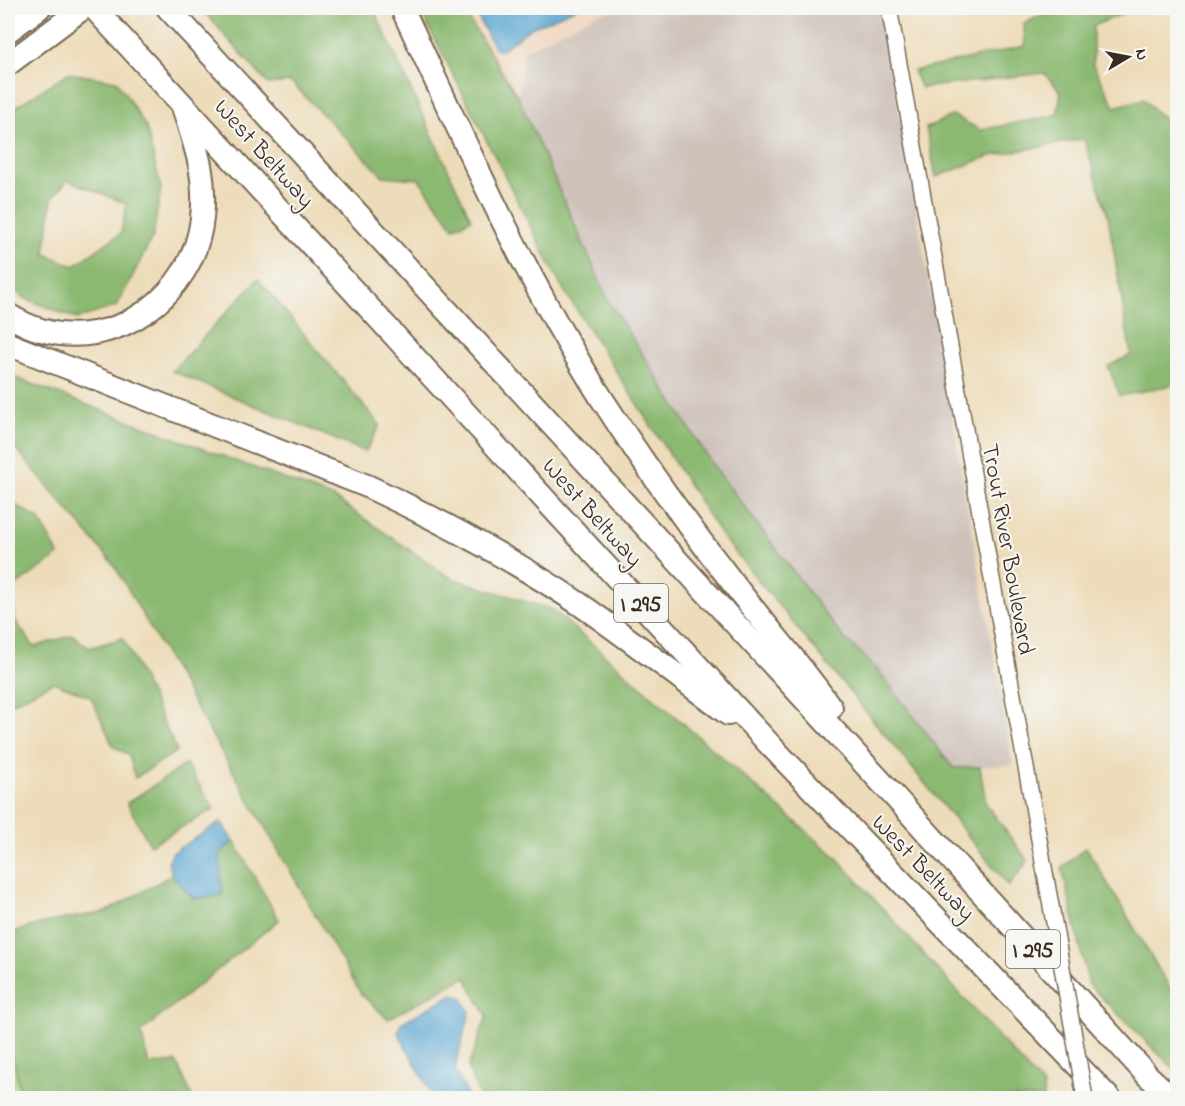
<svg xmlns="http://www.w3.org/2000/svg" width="1185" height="1106" font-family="'Indie Flower',sans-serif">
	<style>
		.built { fill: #f1d5bd }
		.industrial { fill: #cec1ba }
		.green { fill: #b0d984; stroke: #768251; stroke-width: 1.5 }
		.forest { fill: #8cb972; stroke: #647248; stroke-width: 1.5; fill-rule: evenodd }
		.water { fill: #57a4d0; stroke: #496777; stroke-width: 1.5 }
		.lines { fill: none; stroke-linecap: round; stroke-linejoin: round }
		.minor-casing { stroke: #796854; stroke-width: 18 }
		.highway-casing { stroke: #796854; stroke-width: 26 }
		.minor { stroke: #fff; stroke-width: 15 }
		.highway { stroke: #fff; stroke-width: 22 }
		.minor-bridge-casing { stroke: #796854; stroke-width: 18; stroke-linecap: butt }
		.minor-bridge { stroke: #fff; stroke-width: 15 }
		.labels { text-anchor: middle; stroke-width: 4.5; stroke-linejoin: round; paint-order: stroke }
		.shield { fill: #f6f6f2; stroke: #73675e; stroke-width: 1.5 }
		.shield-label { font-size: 22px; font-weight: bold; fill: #3b2a1e }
		.street-label { font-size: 24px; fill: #3b2a1e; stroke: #f6f6f2 }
	</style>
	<rect width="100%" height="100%" fill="#f6f6f2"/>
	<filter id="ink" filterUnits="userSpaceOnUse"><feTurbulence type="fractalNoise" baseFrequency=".0167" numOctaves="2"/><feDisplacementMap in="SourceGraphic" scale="12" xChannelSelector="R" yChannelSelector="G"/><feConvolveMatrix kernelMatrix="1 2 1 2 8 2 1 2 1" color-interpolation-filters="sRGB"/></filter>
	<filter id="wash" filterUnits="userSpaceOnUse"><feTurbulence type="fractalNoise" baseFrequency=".008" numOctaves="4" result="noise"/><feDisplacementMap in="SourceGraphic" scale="24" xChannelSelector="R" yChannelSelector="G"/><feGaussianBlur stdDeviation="1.35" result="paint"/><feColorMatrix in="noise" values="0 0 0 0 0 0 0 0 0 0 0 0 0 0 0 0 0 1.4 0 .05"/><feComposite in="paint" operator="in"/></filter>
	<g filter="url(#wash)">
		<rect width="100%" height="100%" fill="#eddcb9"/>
		<path class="built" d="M 464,8 L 641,8 L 598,13 L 524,51 L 518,97 L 470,21 Z"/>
		<path class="industrial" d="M 641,8 L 881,8 L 1013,765 L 953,768 L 877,669 L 841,635 L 712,464 L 609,302 L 518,97 L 524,51 L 598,13 Z"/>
		<path class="green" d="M 8,1043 L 16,1071 L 21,1098 L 8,1098 Z"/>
		<g class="forest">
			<path d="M 201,8 L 373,8 L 471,219 L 454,228 L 419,179 L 383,176 L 291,82 L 268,84 Z"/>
			<path d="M 419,8 L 464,8 L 470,21 L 518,97 L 609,302 L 712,464 L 841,635 L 877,669 L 953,768 L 980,767 L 986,804 L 1028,861 L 1009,886 L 721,535 L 560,284 Z"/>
			<path d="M 1055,8 L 1136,8 L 1093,26 L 1093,65 L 1115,107 L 1143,99 L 1169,124 L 1174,201 L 1178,201 L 1177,303 L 1170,310 L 1177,352 L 1177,384 L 1120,396 L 1108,366 L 1131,355 L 1108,216 L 1084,139 L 990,156 L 936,177 L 926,128 L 953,115 L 980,130 L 1057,115 L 1061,92 L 1044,73 L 921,88 L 913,71 L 1025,46 L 1024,24 Z"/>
			<path d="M 68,73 L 117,81 L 146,127 L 161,188 L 153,236 L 117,306 L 77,319 L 22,297 L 8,281 L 8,112 ZM 68,180 L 127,204 L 121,233 L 74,266 L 45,254 L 52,198 Z"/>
			<path d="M 258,279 L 380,425 L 365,452 L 172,371 Z"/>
			<path d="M 8,375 L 334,498 L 451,578 L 553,610 L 836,857 L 1043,1086 L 1044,1098 L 480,1098 L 468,1068 L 487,1016 L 465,977 L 388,1019 L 361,994 L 114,565 L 8,439 Z"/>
			<path d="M 8,501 L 39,519 L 59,555 L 11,589 L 16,622 L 34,647 L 73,635 L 89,648 L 123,638 L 177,751 L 135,778 L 129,755 L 113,746 L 91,697 L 53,682 L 8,705 Z"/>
			<path d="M 186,764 L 214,809 L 150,845 L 127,803 Z"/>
			<path d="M 234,841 L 279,920 L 141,1032 L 149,1065 L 176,1062 L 193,1098 L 21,1098 L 16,1071 L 8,1043 L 8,934 L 43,923 L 106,912 L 172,875 L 194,899 L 222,895 L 220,853 Z"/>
			<path d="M 1086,847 L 1177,1000 L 1177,1072 L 1089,985 L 1062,868 Z"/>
		</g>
		<g class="water">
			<path d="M 473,8 L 577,8 L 531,28 L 500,51 L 495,49 Z"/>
			<path d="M 221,822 L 234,841 L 220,853 L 222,895 L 194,899 L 172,875 L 168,862 L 173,852 Z"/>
			<path d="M 453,994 L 462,997 L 470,1012 L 455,1069 L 469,1098 L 434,1098 L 398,1033 L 401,1023 Z"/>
		</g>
	</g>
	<g filter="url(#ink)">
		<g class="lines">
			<defs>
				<path id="minor" d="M 889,8 L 1053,917"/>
				<g id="highway">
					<path d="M 94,8 L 771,746 L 1109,1098"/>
					<path d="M 168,8 L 895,797 L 1148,1076 L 1172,1098"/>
					<path d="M 402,8 C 464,140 523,275 602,399 C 643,463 689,527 736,587 C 767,628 802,666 831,708"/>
					<path d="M 8,31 L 39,8"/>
					<path d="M 8,64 L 83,8"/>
					<path d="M 8,315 C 18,321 29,327 41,330 C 116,352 194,295 202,218 C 207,175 196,148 183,107"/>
					<path d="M 8,344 L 367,486 C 441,521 513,559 581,605 C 631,640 679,677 728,714"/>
				</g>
			</defs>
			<use href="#minor" class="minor-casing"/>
			<use href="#highway" class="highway-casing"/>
			<use href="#minor" class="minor"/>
			<use href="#highway" class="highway"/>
			<defs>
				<path id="minor-bridge" d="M 1053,917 L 1085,1098"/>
			</defs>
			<use href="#minor-bridge" class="minor-bridge-casing"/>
			<use href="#minor-bridge" class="minor-bridge"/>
		</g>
	</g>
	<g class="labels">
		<g class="shield">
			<rect x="614" y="584" width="54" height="38" rx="4.5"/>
			<rect x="1006" y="930" width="54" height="38" rx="4.5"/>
		</g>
		<g class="shield-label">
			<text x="641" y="611">I 295</text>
			<text x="1033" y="957">I 295</text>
		</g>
		<g class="street-label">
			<text transform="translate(265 153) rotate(48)" y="8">West Beltway</text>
			<text transform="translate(593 512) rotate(48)" y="8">West Beltway</text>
			<text transform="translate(1009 549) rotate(80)" y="8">Trout River Boulevard</text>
			<text transform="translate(924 867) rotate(46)" y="8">West Beltway</text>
		</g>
	</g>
	<rect width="1185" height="1106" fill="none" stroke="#f6f6f2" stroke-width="30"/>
	<g transform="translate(1128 57) rotate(80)" stroke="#f6f6f2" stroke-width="4.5" paint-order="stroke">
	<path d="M0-4.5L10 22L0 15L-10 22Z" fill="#3b2a1e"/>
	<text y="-9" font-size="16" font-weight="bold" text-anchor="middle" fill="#3b2a1e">N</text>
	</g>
</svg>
